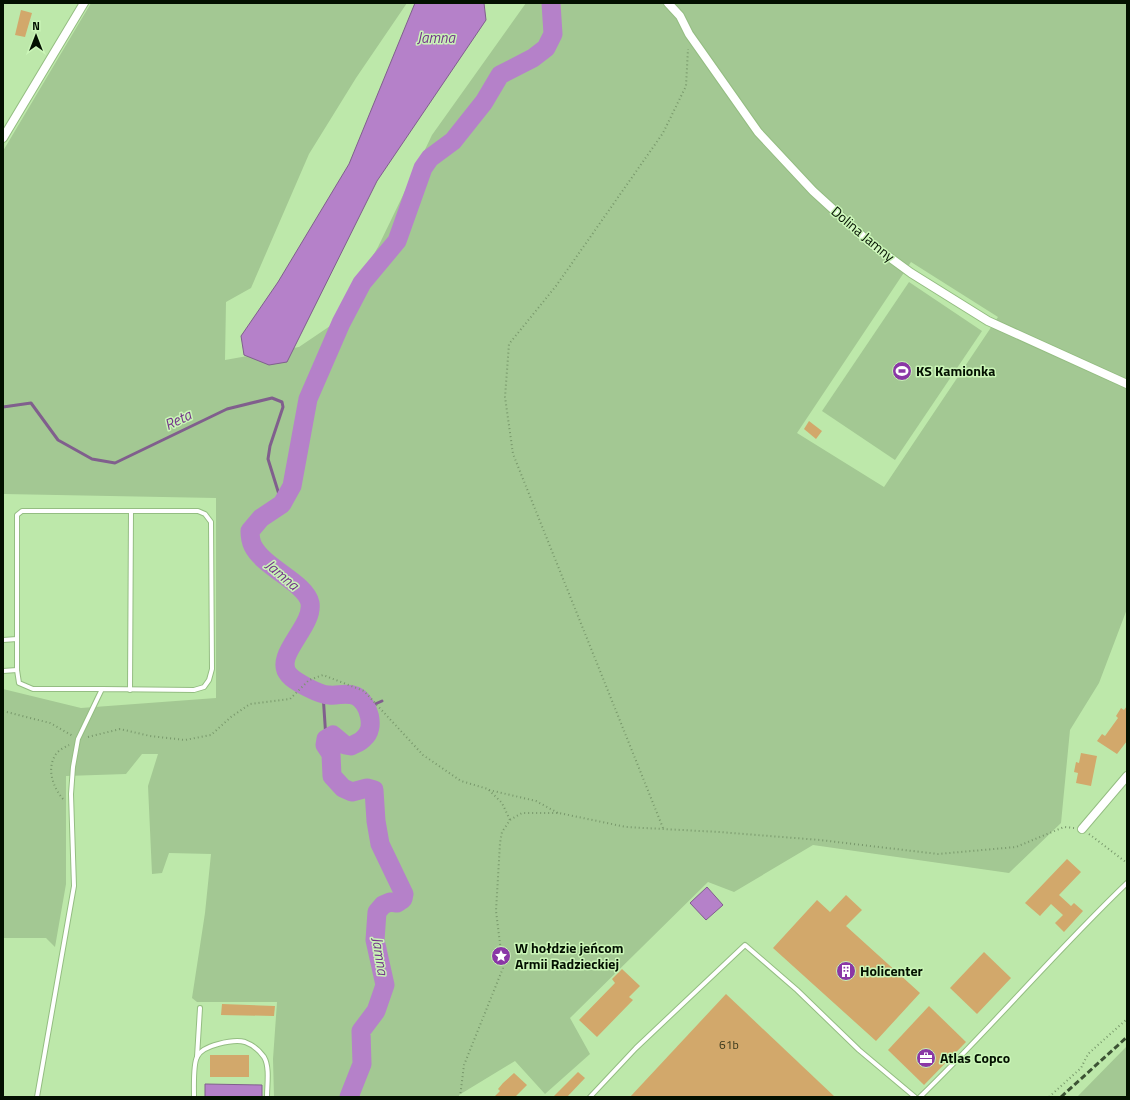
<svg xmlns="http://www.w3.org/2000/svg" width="1130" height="1100" font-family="'Titillium Web',sans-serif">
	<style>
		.green { fill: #a3c893; fill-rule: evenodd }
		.water { fill: #b581c9; stroke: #805f8d }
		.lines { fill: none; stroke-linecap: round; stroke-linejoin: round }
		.stream { stroke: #805f8d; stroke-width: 3 }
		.river { stroke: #b581c9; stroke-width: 19 }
		.building { fill: #d2a86b }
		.lane-casing { stroke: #94bd82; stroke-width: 6 }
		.street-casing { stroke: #94bd82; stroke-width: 10 }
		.path { stroke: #78986b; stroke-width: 2; stroke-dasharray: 1 3; stroke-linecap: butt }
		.lane { stroke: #fff; stroke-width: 4 }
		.street { stroke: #fff; stroke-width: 8 }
		.rail { stroke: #3c5334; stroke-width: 3; stroke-dasharray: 6 3; stroke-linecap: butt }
		.labels { text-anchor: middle; stroke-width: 3; stroke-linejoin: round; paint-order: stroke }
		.number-label { font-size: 12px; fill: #37361b }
		.street-label { font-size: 14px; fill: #031000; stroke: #caf5b7 }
		.poi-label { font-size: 14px; font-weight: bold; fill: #031000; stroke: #caf5b7; text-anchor: start }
		.water-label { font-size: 15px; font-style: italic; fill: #74358a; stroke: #caf5b7 }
	</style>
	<rect width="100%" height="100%" fill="#bde8aa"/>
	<g class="green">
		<path d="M 91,3 L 407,3 L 356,78 L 309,154 L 251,288 L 226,302 L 225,360 L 299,347 L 333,324 L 378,247 L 432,135 L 526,3 L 1127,3 L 1127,609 L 1099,683 L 1070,730 L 1061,823 L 1009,873 L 813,845 L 734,892 L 708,882 L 570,1018 L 590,1054 L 545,1094 L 515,1061 L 459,1095 L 459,1097 L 274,1097 L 273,1059 L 277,1002 L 197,1002 L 192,998 L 205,913 L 211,854 L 169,853 L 162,873 L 152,874 L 148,786 L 158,754 L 142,754 L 126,774 L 66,776 L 66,884 L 55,947 L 46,938 L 3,938 L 3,689 L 81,708 L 216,698 L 216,498 L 4,494 L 3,546 L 3,151 ZM 911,262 L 998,317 L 884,487 L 797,433 Z"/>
		<path d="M 909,282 L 982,331 L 895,460 L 822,411 Z"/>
		<path d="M 1127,1046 L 1127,1097 L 1077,1097 Z"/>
	</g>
	<g class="water">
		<path d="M 415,3 L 484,3 L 486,20 L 377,181 L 287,362 L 269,365 L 244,355 L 241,336 L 278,282 L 349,164 Z"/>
		<path d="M 707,887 L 723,905 L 706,920 L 690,903 Z"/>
		<path d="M 205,1084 L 262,1085 L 262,1097 L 205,1097 Z"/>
	</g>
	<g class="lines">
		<g class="stream">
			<path d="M 3,407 L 31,403 L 58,440 L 92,459 L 115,463 L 227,409 L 272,398 L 282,402 L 283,407 L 270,446 L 268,459 L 282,504"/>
			<path d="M 323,694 L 326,739"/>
			<path d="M 366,708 L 382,701"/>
		</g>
		<path class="river" d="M 349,1097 L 362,1064 L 361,1031 L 376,1011 L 385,985 L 375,940 L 377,912 L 383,905 L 390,902 L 397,903 L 403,899 L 404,894 L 380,844 L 376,821 L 374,790 L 367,788 L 352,792 L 343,788 L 332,776 L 331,754 L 325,745 L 326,739 L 333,735 L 345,745 L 351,746 C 355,744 361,742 364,738 C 376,728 369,703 356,696 C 346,692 339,696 329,695 C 320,695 295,682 289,675 C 272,656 314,627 310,603 C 306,583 264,568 253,546 C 251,542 250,536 250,531 L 261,518 L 282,504 L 292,486 L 308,399 L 341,323 L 362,283 L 397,241 L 423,168 L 430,158 L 453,141 L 484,102 L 500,75 L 533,58 L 546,48 L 553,34 L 551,3"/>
	</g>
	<g class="building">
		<path d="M 21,10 L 32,13 L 25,37 L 15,35 Z"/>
		<path d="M 809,421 L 822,431 L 816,439 L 804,429 Z"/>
		<path d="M 1127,706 L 1127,741 L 1117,754 L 1097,741 L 1102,734 L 1105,736 L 1118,718 L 1116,716 L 1121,708 L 1124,710 Z"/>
		<path d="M 1081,753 L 1097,756 L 1091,786 L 1076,783 L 1078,773 L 1074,772 L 1076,762 L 1079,763 Z"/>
		<path d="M 1067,859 L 1081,872 L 1059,895 L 1071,906 L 1074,903 L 1083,911 L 1064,932 L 1055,923 L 1063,915 L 1051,904 L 1040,916 L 1025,903 Z"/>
		<path d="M 846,895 L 862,910 L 846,926 L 920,993 L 876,1041 L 773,948 L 817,900 L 830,912 Z"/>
		<path d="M 984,952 L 1011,978 L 977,1014 L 950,988 Z"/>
		<path d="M 622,969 L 640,986 L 629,997 L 633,1000 L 597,1037 L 579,1020 L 615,983 L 612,979 Z"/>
		<path d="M 726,994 L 835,1097 L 630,1097 Z"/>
		<path d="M 222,1004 L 275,1006 L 274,1016 L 221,1015 Z"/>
		<path d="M 929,1006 L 966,1042 L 924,1085 L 888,1050 Z"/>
		<rect x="210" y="1055" width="39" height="22"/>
		<path d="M 578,1072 L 585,1078 L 567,1097 L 553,1097 Z"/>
		<path d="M 514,1073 L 527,1085 L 515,1097 L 494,1097 L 500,1091 L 498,1089 L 503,1083 Z"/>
	</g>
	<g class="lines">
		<defs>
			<g id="lane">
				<path d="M 3,640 L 17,639"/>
				<path d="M 3,671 L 17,670"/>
				<path d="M 130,690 L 131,511"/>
				<path d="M 197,1057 L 200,1008"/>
				<path d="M 37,1097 L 74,886 L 71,794 L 73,767 L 78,739 L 102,689 L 33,689 L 19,683 L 17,670 L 17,515 L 22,511 L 198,511 L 205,514 L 211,522 L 212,669 L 209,680 L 204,687 L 194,690 L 102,689"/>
				<path d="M 194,1097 C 194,1087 193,1065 197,1057 C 202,1045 234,1039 245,1042 C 253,1045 259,1050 264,1057 C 270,1067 267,1085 267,1097"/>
				<path d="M 590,1097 L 636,1048 L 745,945 L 797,990 L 859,1050 L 915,1097"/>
				<path d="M 920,1097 C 991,1028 1055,952 1127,883"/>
			</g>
			<g id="street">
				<path d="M 668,3 L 680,16 L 689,34 L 758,132 L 813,191 L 870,243 L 911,273 L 988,321 L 1127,384"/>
				<path d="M 3,138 L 84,3"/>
				<path d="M 1082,829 L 1127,776"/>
			</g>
		</defs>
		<use href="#lane" class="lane-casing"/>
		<use href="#street" class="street-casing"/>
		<g class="path">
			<path d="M 3,711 L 50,723 L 73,736"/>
			<path d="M 88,737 L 120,729 L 150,736 L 185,740 L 211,735 L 231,717 L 250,704 L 290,699 L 309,680 L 323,675 L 364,691 L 423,755 L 461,781 L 488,789 L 502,803 L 510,820"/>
			<path d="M 489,790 L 536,801 L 558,813"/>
			<path d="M 63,799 C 53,787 46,769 56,754 C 59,750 65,747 69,745"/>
			<path d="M 663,828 L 513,454 L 505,397 L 509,344 L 556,286 L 663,133 L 686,86 L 688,49"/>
			<path d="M 1089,834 L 1127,863"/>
			<path d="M 460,1097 L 464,1065 L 503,968 L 496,911 L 500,843 L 502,832 L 510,820 L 522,813 L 559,813 L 626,827 L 719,832 L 820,840 L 938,854 L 1016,847 L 1064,827 L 1074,828"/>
			<path d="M 1049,1097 L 1081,1068 L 1088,1054 L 1127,1019"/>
		</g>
		<use href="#lane" class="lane"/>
		<use href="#street" class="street"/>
		<path class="rail" d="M 1061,1097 L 1127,1037"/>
	</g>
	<defs>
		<symbol id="stadium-disc" viewBox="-11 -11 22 22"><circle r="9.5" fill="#8a37a6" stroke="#caf5b7"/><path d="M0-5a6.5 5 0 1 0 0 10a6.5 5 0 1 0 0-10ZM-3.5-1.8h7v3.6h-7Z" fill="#fff"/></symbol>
		<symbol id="sight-disc" viewBox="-11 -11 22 22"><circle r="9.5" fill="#8a37a6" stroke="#caf5b7"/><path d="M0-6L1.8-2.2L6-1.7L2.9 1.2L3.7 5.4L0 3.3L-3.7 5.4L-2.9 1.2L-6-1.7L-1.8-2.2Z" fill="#fff"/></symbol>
		<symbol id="building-disc" viewBox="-11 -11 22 22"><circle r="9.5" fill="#8a37a6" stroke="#caf5b7"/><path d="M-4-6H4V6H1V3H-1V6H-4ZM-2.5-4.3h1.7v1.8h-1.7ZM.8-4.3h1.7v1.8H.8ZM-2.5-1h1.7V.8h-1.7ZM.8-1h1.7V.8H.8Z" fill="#fff"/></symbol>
		<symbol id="office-disc" viewBox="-11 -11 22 22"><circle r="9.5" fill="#8a37a6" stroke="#caf5b7"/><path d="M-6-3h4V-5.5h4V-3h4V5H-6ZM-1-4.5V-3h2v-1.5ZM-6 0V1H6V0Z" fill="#fff"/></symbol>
	</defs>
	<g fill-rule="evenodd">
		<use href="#stadium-disc" x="891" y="360" width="22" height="22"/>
		<use href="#sight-disc" x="490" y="945" width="22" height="22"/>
		<use href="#building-disc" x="835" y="960" width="22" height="22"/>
		<use href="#office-disc" x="915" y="1047" width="22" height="22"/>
	</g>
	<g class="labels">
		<g class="number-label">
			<text x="729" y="1049">61b</text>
		</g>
		<g class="street-label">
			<text transform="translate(863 234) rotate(40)" y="5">Dolina Jamny</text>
		</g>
		<g class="poi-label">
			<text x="916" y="376">KS Kamionka</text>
			<text x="515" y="953">W hołdzie jeńcom<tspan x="515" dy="16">Armii Radzieckiej</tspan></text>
			<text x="860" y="976">Holicenter</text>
			<text x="940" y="1063">Atlas Copco</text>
		</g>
		<g class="water-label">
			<text x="436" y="43">Jamna</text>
			<text transform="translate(178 420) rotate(-26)" y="5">Reta</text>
			<text transform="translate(282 575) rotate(40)" y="5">Jamna</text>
			<text transform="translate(380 956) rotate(81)" y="5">Jamna</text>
		</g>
	</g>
	<rect width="1130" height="1100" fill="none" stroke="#031000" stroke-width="8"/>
	<g transform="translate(36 36)" stroke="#caf5b7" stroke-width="3" paint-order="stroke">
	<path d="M0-3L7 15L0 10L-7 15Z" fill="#031000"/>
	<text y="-6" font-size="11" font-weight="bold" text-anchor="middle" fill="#031000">N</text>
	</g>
</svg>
